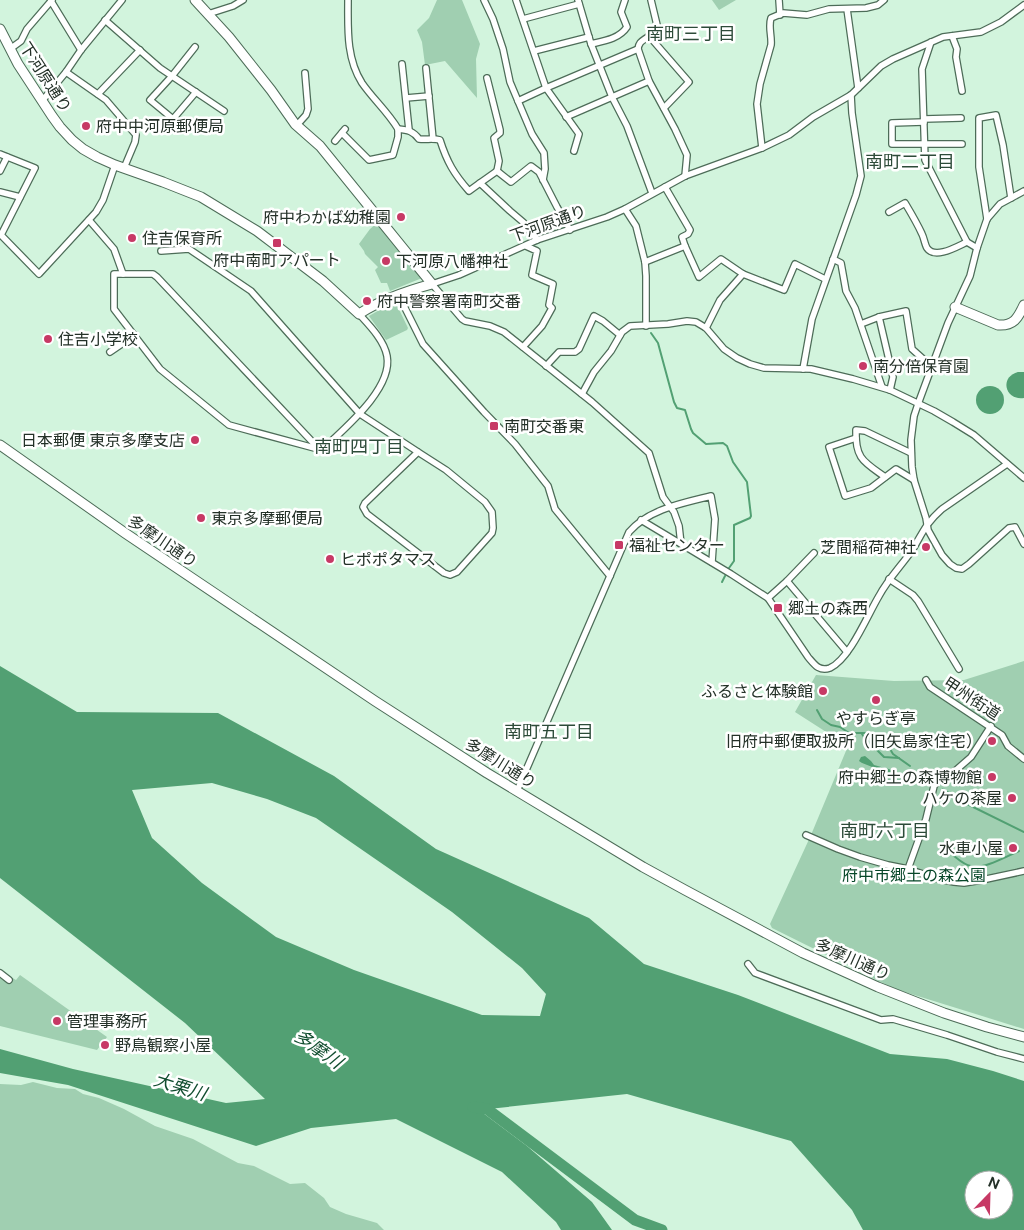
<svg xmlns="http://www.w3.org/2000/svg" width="1024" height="1230" font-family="'Public Sans','Noto Sans JP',sans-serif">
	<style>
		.green { fill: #a0cfb1 }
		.water { fill: #52a073; fill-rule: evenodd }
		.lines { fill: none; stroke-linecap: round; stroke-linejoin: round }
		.stream { stroke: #52a073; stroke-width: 2 }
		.river { stroke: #52a073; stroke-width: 11 }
		.street-casing { stroke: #4d6c58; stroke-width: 8 }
		.secondary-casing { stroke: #4d6c58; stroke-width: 11 }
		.street { stroke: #fff; stroke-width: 5.5 }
		.secondary { stroke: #fff; stroke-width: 9 }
		.poi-dot { fill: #c73965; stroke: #fff; stroke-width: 2 }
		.labels { text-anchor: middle; stroke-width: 5; stroke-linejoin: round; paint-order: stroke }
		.street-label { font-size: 16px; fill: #243128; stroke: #fff }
		.poi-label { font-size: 16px; fill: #243128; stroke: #fff; text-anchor: start }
		.park-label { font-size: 16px; fill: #074729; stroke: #fff }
		.neighbourhood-label { font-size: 18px; fill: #2d4b39; stroke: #fff }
		.water-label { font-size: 18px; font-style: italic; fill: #124e30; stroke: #fff }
	</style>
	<rect width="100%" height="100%" fill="#d2f4dd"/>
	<g class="green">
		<path d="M 437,0 L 462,0 L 480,44 L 476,59 L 477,98 L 445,61 L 425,65 L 422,42 L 417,30 L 429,18 Z"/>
		<path d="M 712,0 L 736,0 L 719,10 Z"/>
		<path d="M 377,223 L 422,278 L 390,291 L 387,283 L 381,283 L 375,270 L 378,267 L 365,254 L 364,251 L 359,244 L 370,229 Z"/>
		<path d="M 395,301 L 408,328 L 407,330 L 386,340 L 369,316 Z"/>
		<path d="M 1024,661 L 1024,1029 L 895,989 L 772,928 L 770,924 L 811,835 L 848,746 L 795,712 L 816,675 L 894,681 L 964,680 Z"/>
		<path d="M 20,975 L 107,1037 L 97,1050 L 0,1026 L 0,976 L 8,982 L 11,977 L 16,980 Z"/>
		<path d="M 33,1082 L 57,1088 L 75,1089 L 83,1094 L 99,1098 L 124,1109 L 155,1126 L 193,1139 L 238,1163 L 254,1166 L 290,1184 L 305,1183 L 324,1198 L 330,1207 L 346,1214 L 377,1223 L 384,1230 L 0,1230 L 0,1084 L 21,1085 Z"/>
	</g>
	<g class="water">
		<path d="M 1018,372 L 1024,372 L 1024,398 C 1005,401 999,377 1018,372 Z"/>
		<circle cx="990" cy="400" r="14"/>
		<path d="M 0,666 L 77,712 L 218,713 L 334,776 L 436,849 L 589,918 L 644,964 L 738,995 L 890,1054 L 947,1059 L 993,1071 L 1024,1081 L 1024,1230 L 863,1230 L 852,1210 L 791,1141 L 627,1094 L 479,1110 L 527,1146 L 592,1202 L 612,1230 L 561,1230 L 556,1222 L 502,1172 L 396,1119 L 311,1128 L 256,1146 L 68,1085 L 0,1073 L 0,1049 L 73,1069 L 226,1103 L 265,1099 L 185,1023 L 0,878 ZM 212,783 L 267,799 L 316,818 L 452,912 L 522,968 L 546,994 L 540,1016 L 482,1015 L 354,970 L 276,937 L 202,883 L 152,838 L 132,790 ZM 974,1180 L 1004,1180 L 1004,1210 L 974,1210 Z"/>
		<path d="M 865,756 L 871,761 L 874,765 C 884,768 894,768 901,778 L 900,780 C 889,779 883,792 876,779 L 878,773 C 875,765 865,766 859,761 L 861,757 Z"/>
	</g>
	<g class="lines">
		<g class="stream">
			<path d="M 651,333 L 658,343 L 674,402 L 677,408 L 685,410 L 691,429 L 693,433 L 706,444 L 723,443 L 727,446 L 733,462 L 747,482 L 751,516 L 750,518 L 734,525 L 734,561 L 729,568"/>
			<path d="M 722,582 L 725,576"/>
			<path d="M 817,710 L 822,719 L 831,725 L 840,727 L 849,733 L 871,733 L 876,737 L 878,736 L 887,744 L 893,754 L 910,766"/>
			<path d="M 862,734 L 864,737 L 884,757 L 899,758"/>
			<path d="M 943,789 L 961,801 L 1024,832"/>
			<path d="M 954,856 C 959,860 964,865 971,866 C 983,870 1007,856 1019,851"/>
		</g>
		<path class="river" d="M 473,1107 L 487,1109 L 635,1220 L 662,1230"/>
		<defs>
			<g id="street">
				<path d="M 348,0 C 348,28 346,58 362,83 C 373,99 388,112 398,129 C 408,130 413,131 419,139 C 426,140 433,138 440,140 C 447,162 454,174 469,191 L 480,183 L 510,211 L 523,222 L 537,240"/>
				<path d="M 484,0 L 493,19 L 503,49 L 510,82 L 518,101 L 532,134 L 544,153 L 545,169 L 543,180"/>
				<path d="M 516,0 L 546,88 L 579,134 L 574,151"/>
				<path d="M 578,0 L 591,44 L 612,97 L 627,126 L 652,193"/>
				<path d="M 651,0 L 657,25 C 655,29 652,34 649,36 C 643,41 639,41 638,49 L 649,81 L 675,129 L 687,155 L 685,176"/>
				<path d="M 779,0 L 780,15"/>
				<path d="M 51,1 L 81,50"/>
				<path d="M 847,9 L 858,88"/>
				<path d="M 208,14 L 233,6 L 243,0"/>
				<path d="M 523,19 L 579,4"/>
				<path d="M 105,20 L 160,68 L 224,111"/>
				<path d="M 649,36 L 689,82 L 664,108"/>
				<path d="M 952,36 L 957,49 L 956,57 L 962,91"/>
				<path d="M 931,42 L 922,69 L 925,160 L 967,242 L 977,248"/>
				<path d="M 591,44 C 604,41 619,39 627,27 L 621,12 L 625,0"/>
				<path d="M 195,47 L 172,76 L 150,100 L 173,119 L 196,92"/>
				<path d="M 10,49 L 21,41 L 27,29 L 52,0"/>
				<path d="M 534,51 L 589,37"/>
				<path d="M 402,64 L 409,130"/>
				<path d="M 426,68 L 433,139"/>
				<path d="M 66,72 L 106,100 L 136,135 L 135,142 L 124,168"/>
				<path d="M 487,78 L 500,130 L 500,133 L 494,138 L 499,161 L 497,171"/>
				<path d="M 98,94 L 140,50"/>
				<path d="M 406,98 L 429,96"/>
				<path d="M 42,101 L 66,72 L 81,50 L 122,0"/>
				<path d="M 518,101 L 546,88 L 638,49"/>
				<path d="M 566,117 L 649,81"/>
				<path d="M 924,119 L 961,118"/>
				<path d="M 924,122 L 892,123 L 892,144 L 962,144"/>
				<path d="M 297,125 L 306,115 L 308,109 L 305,73"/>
				<path d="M 342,133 L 369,160 L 393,155 L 398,137 L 398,129"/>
				<path d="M 335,141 L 345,129"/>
				<path d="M 762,148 L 757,104 L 760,84 L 771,45 C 772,36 768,27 771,18 L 783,13 L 807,15 L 829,9 L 866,8 L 878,5 L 884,0"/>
				<path d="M 0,154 L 35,168 L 1,235 L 39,274 L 96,212 L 103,200 L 115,165"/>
				<path d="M 0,171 L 7,157"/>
				<path d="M 480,183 L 497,171 L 511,182 L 531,166 L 539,172 L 557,207 L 570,230"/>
				<path d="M 665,187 L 690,230 L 688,234 L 682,237 L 685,246 L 699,277 L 721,259 L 743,274 L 784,290 L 795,264 L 825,279"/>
				<path d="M 1024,191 L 1000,204 L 987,219 L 977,248 L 970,276 L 948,323 L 918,404 L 914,416 L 911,440 L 912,467 L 914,480 L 926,518 L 928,530 L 942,555 L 950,564 L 956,568 L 962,569 L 969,564 L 1009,528 L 1015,527 L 1024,544"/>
				<path d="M 0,192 L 20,197"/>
				<path d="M 625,209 L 636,226 L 645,262 L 646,276 L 646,326"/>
				<path d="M 889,212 L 905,203 C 911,213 917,223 922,234 C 924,238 925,245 927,248 C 935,260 958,246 967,242"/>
				<path d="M 987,219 L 979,167 L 979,118 L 996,115 L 1003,145 L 1011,198"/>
				<path d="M 89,220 L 114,249 L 123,274 L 153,274 L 157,277 L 320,450"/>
				<path d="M 161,251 L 189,249 L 251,291 L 360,414 L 418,452 L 421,454 L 446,470 L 485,502 L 492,512 L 493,528 L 492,533 L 457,572 L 450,575 L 444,573 L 367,514 L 363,507 L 365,503 L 418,452"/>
				<path d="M 833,259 L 841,263 L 846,291 L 855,308 L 882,387"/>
				<path d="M 645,262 L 685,246"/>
				<path d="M 123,274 L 114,274 L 114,309 L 160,369 L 229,425 L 318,449"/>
				<path d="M 398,294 L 423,344 L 484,412 L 515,444 L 548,486 L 555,509 L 610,576"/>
				<path d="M 879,317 L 893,377 L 890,390"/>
				<path d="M 861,324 L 879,317 L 906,311 L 912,349 L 931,366"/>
				<path d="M 706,328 L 720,300 L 743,274"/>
				<path d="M 523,347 L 542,326 L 552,308 L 549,305 L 553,284 L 532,275 L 537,251 L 526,246"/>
				<path d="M 110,352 L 135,335"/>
				<path d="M 546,366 L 559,352 L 575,352 L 579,349 L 594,316 L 603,321 L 620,335"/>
				<path d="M 803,369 L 812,319 L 856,195 L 861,176 L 852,113 L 851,95"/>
				<path d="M 582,394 L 594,372 L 611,351 L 622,332 L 630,326 L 668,324 L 687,321 L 696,322 L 706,328 L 724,349 L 737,358 L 750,364 L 764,368 L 811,369 L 853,379 L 890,390 L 934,411 L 953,422 L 974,435 L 1024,478"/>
				<path d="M 856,438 L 829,447 L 845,496 L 871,488 L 896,469 L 914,480"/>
				<path d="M 320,450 L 325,447 C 346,427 393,388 387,356 C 384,340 369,325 359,314"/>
				<path d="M 885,477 C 864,462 855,459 856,430 L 865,431 L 911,453"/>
				<path d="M 641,520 L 731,574 L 768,598 L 808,657 C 814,664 819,672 830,668 C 850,659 868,614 879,596 C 888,579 902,565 913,549 C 923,532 926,523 942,509 L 1007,464"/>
				<path d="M 681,544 L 679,526 L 674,512 L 663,497 L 649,453 L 592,402 L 504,332 L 490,326 L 465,321 L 462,319 L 432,284 L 459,275 L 537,240 L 607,217 L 625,209 L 685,176 L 762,148 L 789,135 L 813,117 L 851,95 L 881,66 L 893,59 L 943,37 L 981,32 L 1001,22 L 1024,5"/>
				<path d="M 889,579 L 913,595 L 918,601 L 959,669"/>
				<path d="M 787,581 L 847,652"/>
				<path d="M 768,598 L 787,581 L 814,553"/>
				<path d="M 926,680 L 930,687 L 1002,735 L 1008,746 L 1024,759"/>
				<path d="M 517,791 L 629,532 C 649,509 683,503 711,496 L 715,519 L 712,562"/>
				<path d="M 806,835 L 838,849 L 860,857 L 888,865 L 908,869 L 935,878 L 954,882 L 964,883 L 982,880 L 1024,871"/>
				<path d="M 908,869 L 926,819 L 934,786 L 939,780 L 955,771 L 971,757 L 991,726"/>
				<path d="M 748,964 L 755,973 L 881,1020 L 893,1019 L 947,1035 L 997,1052 L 1024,1059"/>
				<path d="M 0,973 L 9,980"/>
			</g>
			<g id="secondary">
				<path d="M 0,29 L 18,64 L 52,116 L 60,127 L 72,140 L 83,149 L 97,157 L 115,165 L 163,182 L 201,197 L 257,231 L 323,281 L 359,314 C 382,299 406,291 432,284 L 320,146 L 295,124 L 271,90 L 229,37 L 195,0"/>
				<path d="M 955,307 L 998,325 C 1014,326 1018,318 1024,305"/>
				<path d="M 0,445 L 125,533 L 375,701 L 487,773 L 643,867 L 685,890 L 803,953 L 878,987 L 944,1013 L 987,1027 L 1024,1037"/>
			</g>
		</defs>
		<use href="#street" class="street-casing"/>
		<use href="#secondary" class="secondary-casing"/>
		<use href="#street" class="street"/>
		<use href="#secondary" class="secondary"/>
	</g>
	<g class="poi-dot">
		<circle cx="86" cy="126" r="5"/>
		<circle cx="401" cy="217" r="5"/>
		<circle cx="132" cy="238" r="5"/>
		<rect x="272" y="238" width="10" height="10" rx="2.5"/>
		<circle cx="386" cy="261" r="5"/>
		<circle cx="367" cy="301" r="5"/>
		<circle cx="48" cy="339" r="5"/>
		<circle cx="863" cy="366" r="5"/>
		<rect x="489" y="421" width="10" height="10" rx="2.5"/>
		<circle cx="195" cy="440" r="5"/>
		<circle cx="201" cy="518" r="5"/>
		<rect x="614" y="540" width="10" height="10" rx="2.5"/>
		<circle cx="926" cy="547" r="5"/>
		<circle cx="330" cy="559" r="5"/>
		<rect x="773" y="603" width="10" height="10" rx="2.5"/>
		<circle cx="823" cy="691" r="5"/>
		<circle cx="876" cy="700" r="5"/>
		<circle cx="992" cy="741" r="5"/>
		<circle cx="992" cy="777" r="5"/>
		<circle cx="1012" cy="798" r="5"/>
		<circle cx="1013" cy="848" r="5"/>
		<circle cx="57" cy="1021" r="5"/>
		<circle cx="105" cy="1045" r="5"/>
	</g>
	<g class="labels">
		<g class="street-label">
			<text transform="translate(46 77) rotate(57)" y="6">下河原通り</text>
			<text transform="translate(548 223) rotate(-20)" y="6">下河原通り</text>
			<text transform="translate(163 541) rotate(34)" y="6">多摩川通り</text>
			<text transform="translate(972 698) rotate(33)" y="6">甲州街道</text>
			<text transform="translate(501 763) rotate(32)" y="6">多摩川通り</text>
			<text transform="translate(853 959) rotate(24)" y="6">多摩川通り</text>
		</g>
		<g class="poi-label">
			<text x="96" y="132">府中中河原郵便局</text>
			<text x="391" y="223" text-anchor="end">府中わかば幼稚園</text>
			<text x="142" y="244">住吉保育所</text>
			<text x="277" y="266" text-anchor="middle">府中南町アパート</text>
			<text x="396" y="267">下河原八幡神社</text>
			<text x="377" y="307">府中警察署南町交番</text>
			<text x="58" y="345">住吉小学校</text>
			<text x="873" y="372">南分倍保育園</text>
			<text x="504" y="432">南町交番東</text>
			<text x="185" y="446" text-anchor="end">日本郵便 東京多摩支店</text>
			<text x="211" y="524">東京多摩郵便局</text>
			<text x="629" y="551">福祉センター</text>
			<text x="916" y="553" text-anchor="end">芝間稲荷神社</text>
			<text x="340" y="565">ヒポポタマス</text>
			<text x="788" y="614">郷土の森西</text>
			<text x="813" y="697" text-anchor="end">ふるさと体験館</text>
			<text x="876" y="724" text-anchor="middle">やすらぎ亭</text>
			<text x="982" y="747" text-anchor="end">旧府中郵便取扱所（旧矢島家住宅）</text>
			<text x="982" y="783" text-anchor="end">府中郷土の森博物館</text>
			<text x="1002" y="804" text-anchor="end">ハケの茶屋</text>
			<text x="1003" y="854" text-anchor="end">水車小屋</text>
			<text x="67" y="1027">管理事務所</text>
			<text x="115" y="1051">野鳥観察小屋</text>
		</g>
		<g class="park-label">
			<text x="914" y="881">府中市郷土の森公園</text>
		</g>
		<g class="neighbourhood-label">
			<text x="691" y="40">南町三丁目</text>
			<text x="910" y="168">南町二丁目</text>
			<text x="359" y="453">南町四丁目</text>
			<text x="549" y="738">南町五丁目</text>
			<text x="885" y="837">南町六丁目</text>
		</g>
		<g class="water-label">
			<text transform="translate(318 1049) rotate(35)" y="6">多摩川</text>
			<text transform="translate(180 1087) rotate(17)" y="6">大栗川</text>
		</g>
	</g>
	<g transform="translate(989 1195) rotate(23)"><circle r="24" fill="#ffffff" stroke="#a7ada9"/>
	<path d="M0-4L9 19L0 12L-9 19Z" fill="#c73965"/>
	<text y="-8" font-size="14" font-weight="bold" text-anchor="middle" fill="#243128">N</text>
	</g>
</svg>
